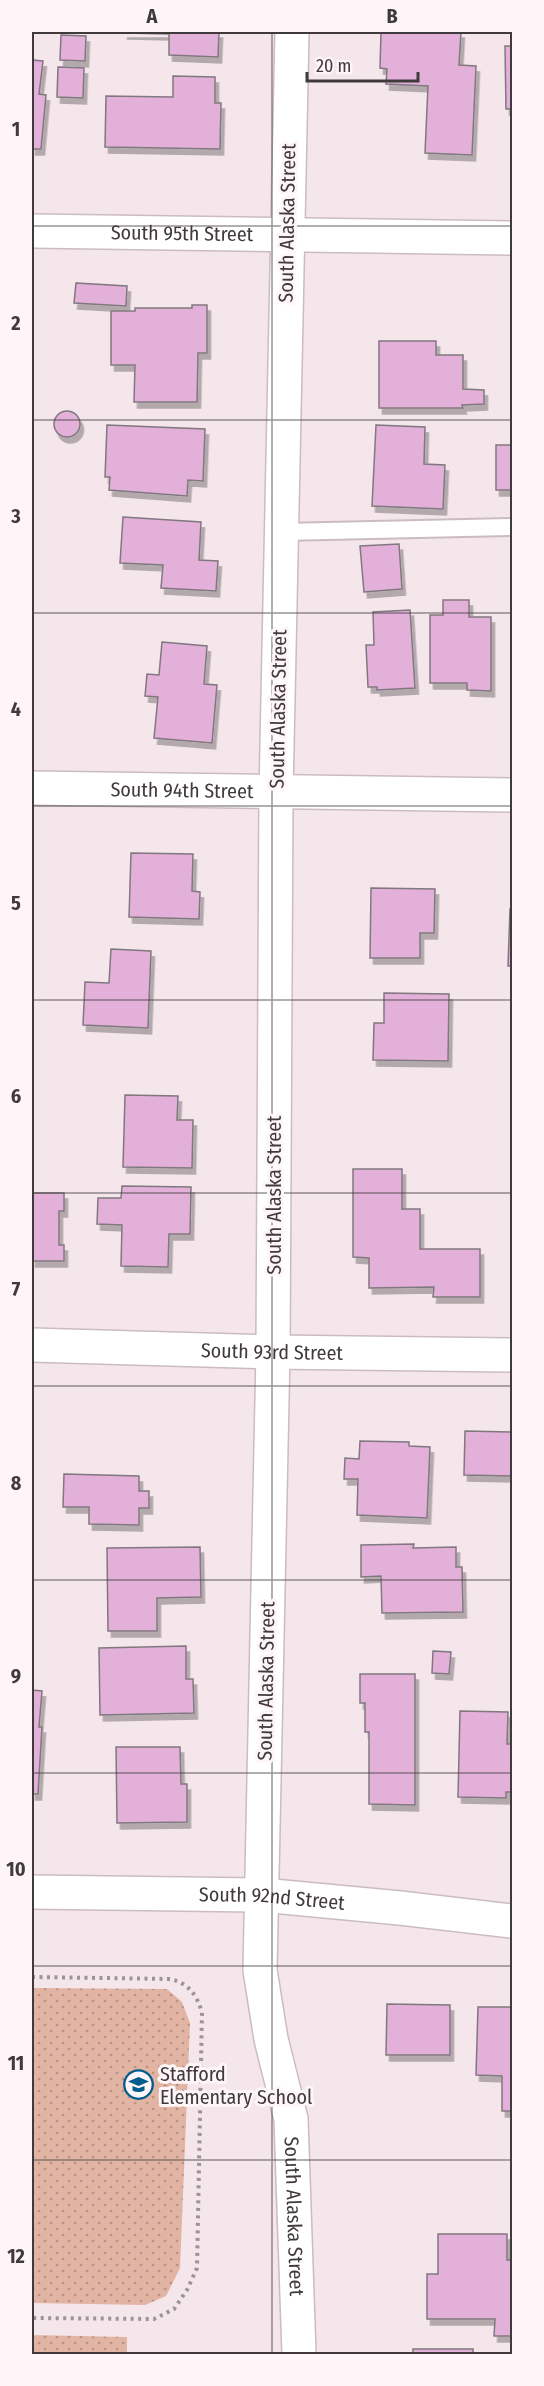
<svg xmlns="http://www.w3.org/2000/svg" width="544" height="2386" font-family="'Fira Sans Condensed',sans-serif">
	<style>
		.park { fill: url(#park-dots) }
		.building { fill: #e2b0d9; stroke: #81787f; stroke-width: 1.5; filter: url(#shadow) }
		.lines { fill: none; stroke-linecap: round; stroke-linejoin: round }
		.lane-casing { stroke: #cabcc1; stroke-width: 20 }
		.street-casing { stroke: #cabcc1; stroke-width: 36 }
		.path { stroke: #9d9396; stroke-width: 4; stroke-dasharray: 3 4.5; stroke-linecap: butt }
		.lane { stroke: #fff; stroke-width: 16 }
		.street { stroke: #fff; stroke-width: 33 }
		.grid { fill: none; stroke: #403a3c; stroke-width: 1.5; stroke-opacity: 0.55 }
		.labels { text-anchor: middle; stroke-width: 6; stroke-linejoin: round; paint-order: stroke }
		.street-label { font-size: 20px; fill: #403a3c; stroke: #fef5f8 }
		.poi-label { font-size: 20px; fill: #403a3c; stroke: #fef5f8; text-anchor: start }
		.neatline { fill: none; stroke: #403a3c; stroke-width: 2 }
		.grid-label { font-size: 20px; text-anchor: middle; font-weight: bold; fill: #403a3c }
	</style>
	<defs>
		<pattern id="park-dots" width="8" height="8" patternUnits="userSpaceOnUse" patternTransform="scale(1.5)"><rect width="8" height="8" fill="#e2b4a3"/><path d="M2 2h.1M6 6h.1" fill="none" stroke="#b99386" stroke-width="1.8" stroke-linecap="round"/></pattern>
		<filter id="shadow"><feDropShadow dx="3.5" dy="6" stdDeviation="0" flood-color="#0004"/></filter>
	</defs>
	<rect width="100%" height="100%" fill="#f4e6eb"/>
	<g class="park">
		<path d="M 32,1988 L 167,1989 L 182,2002 L 190,2023 L 180,2268 L 166,2296 L 145,2305 L 32,2303 Z"/>
		<path d="M 32,2335 L 127,2337 L 127,2354 L 32,2354 Z"/>
	</g>
	<g class="building">
		<path d="M 124,32 L 219,32 L 218,57 L 169,55 L 169,34 L 124,33 Z"/>
		<path d="M 381,32 L 461,32 L 459,65 L 476,66 L 472,155 L 425,153 L 428,86 L 386,84 L 387,69 L 380,68 Z"/>
		<path d="M 61,35 L 86,36 L 85,61 L 60,60 Z"/>
		<path d="M 505,46 L 512,46 L 512,109 L 506,109 Z"/>
		<path d="M 32,60 L 43,61 L 39,94 L 46,95 L 41,149 L 32,149 Z"/>
		<path d="M 58,67 L 84,68 L 83,98 L 57,97 Z"/>
		<path d="M 173,76 L 215,77 L 215,103 L 221,103 L 220,149 L 105,147 L 106,96 L 173,97 Z"/>
		<path d="M 76,283 L 127,286 L 126,306 L 74,303 Z"/>
		<path d="M 192,305 L 207,305 L 207,353 L 198,353 L 197,402 L 134,402 L 135,365 L 111,365 L 111,311 L 135,311 L 135,308 L 192,308 Z"/>
		<path d="M 379,341 L 436,341 L 436,355 L 463,355 L 463,389 L 484,390 L 484,404 L 462,405 L 463,408 L 379,408 Z"/>
		<circle cx="67" cy="424" r="13"/>
		<path d="M 107,425 L 205,429 L 203,481 L 188,480 L 187,496 L 109,490 L 110,477 L 105,477 Z"/>
		<path d="M 376,425 L 425,427 L 424,464 L 445,465 L 443,509 L 372,506 Z"/>
		<rect x="496" y="445" width="16" height="45"/>
		<path d="M 123,517 L 201,522 L 199,560 L 218,561 L 216,591 L 161,588 L 163,565 L 120,563 Z"/>
		<path d="M 399,544 L 402,589 L 364,592 L 360,546 Z"/>
		<path d="M 443,600 L 469,600 L 469,617 L 491,617 L 491,691 L 467,690 L 467,683 L 430,683 L 430,615 L 443,615 Z"/>
		<path d="M 410,610 L 415,688 L 377,690 L 377,687 L 368,687 L 366,645 L 374,645 L 373,612 Z"/>
		<path d="M 162,642 L 207,646 L 204,684 L 217,685 L 212,743 L 154,738 L 158,697 L 145,696 L 147,674 L 159,675 Z"/>
		<path d="M 131,853 L 193,854 L 192,891 L 200,892 L 199,919 L 129,917 Z"/>
		<path d="M 371,888 L 435,889 L 434,933 L 420,933 L 420,958 L 370,958 Z"/>
		<path d="M 510,909 L 512,909 L 512,966 L 508,966 Z"/>
		<path d="M 111,949 L 151,951 L 148,1028 L 83,1025 L 85,982 L 109,983 Z"/>
		<path d="M 384,993 L 449,994 L 448,1061 L 373,1060 L 374,1023 L 384,1023 Z"/>
		<path d="M 125,1095 L 178,1096 L 177,1120 L 193,1120 L 192,1168 L 123,1167 Z"/>
		<path d="M 353,1169 L 402,1169 L 402,1209 L 420,1209 L 420,1249 L 480,1249 L 480,1297 L 433,1297 L 434,1287 L 369,1288 L 369,1258 L 353,1257 Z"/>
		<path d="M 122,1186 L 191,1187 L 190,1234 L 169,1234 L 168,1267 L 121,1266 L 122,1225 L 97,1224 L 98,1198 L 121,1198 Z"/>
		<path d="M 32,1193 L 64,1193 L 64,1211 L 59,1211 L 59,1245 L 64,1245 L 64,1261 L 32,1261 Z"/>
		<path d="M 465,1431 L 512,1432 L 512,1476 L 464,1475 Z"/>
		<path d="M 360,1441 L 409,1442 L 409,1446 L 430,1447 L 427,1518 L 357,1515 L 358,1479 L 344,1479 L 345,1458 L 359,1459 Z"/>
		<path d="M 64,1474 L 139,1476 L 139,1491 L 149,1491 L 149,1508 L 139,1508 L 139,1525 L 89,1524 L 89,1507 L 63,1507 Z"/>
		<path d="M 414,1544 L 413,1548 L 456,1547 L 456,1567 L 462,1567 L 463,1612 L 382,1613 L 381,1576 L 361,1577 L 361,1545 Z"/>
		<path d="M 200,1547 L 201,1597 L 157,1598 L 157,1631 L 108,1631 L 107,1548 Z"/>
		<path d="M 186,1646 L 186,1679 L 193,1679 L 194,1713 L 100,1715 L 99,1648 Z"/>
		<path d="M 433,1651 L 451,1652 L 449,1674 L 432,1673 Z"/>
		<path d="M 360,1674 L 415,1674 L 415,1805 L 369,1804 L 369,1732 L 365,1732 L 365,1703 L 360,1703 Z"/>
		<path d="M 32,1690 L 42,1691 L 39,1727 L 42,1727 L 38,1794 L 32,1794 Z"/>
		<path d="M 460,1711 L 508,1712 L 507,1744 L 512,1744 L 512,1792 L 506,1792 L 506,1798 L 458,1797 Z"/>
		<path d="M 116,1747 L 180,1747 L 181,1784 L 187,1784 L 187,1822 L 117,1823 Z"/>
		<path d="M 387,2004 L 450,2005 L 450,2055 L 386,2055 Z"/>
		<path d="M 478,2007 L 512,2007 L 512,2111 L 502,2111 L 502,2076 L 476,2075 Z"/>
		<path d="M 438,2234 L 507,2234 L 507,2260 L 512,2260 L 512,2336 L 494,2336 L 495,2319 L 427,2319 L 427,2274 L 438,2274 Z"/>
		<rect x="413" y="2349" width="60" height="5"/>
	</g>
	<g class="lines">
		<defs>
			<path id="lane" d="M 281,532 L 512,527"/>
			<g id="street">
				<path id="s1" d="M 292,32 L 276,793 L 273,1352 L 260,1970 L 271,2039 L 291,2119 L 299,2354"/>
				<path id="s2" d="M 32,231 L 512,238"/>
				<path id="s3" d="M 32,788 L 512,795"/>
				<path id="s4" d="M 32,1345 L 273,1352 L 512,1355"/>
				<path id="s5" d="M 32,1892 L 262,1895 L 400,1908 L 512,1921"/>
			</g>
		</defs>
		<use href="#lane" class="lane-casing"/>
		<use href="#street" class="street-casing"/>
		<path class="path" d="M 32,1977 L 171,1979 C 189,1984 196,1994 202,2012 L 197,2268 L 187,2290 L 174,2309 L 154,2319 L 32,2318"/>
		<use href="#lane" class="lane"/>
		<use href="#street" class="street"/>
	</g>
	<path class="grid" d="M 272,32 L 272,2354M 32,226 L 512,226M 32,420 L 512,420M 32,613 L 512,613M 32,806 L 512,806M 32,1000 L 512,1000M 32,1193 L 512,1193M 32,1386 L 512,1386M 32,1580 L 512,1580M 32,1773 L 512,1773M 32,1966 L 512,1966M 32,2160 L 512,2160"/>
	<defs>
		<symbol id="school-ring" viewBox="-11 -11 22 22"><circle r="9.5" fill="#fef5f8" stroke="#005c8d" stroke-width="1.5"/><path d="M0-5L7-2L0 1L-7-2ZM-4 1L0 2.5L4 1V4Q0 6-4 4Z" fill="#005c8d"/></symbol>
	</defs>
	<g fill-rule="evenodd">
		<use href="#school-ring" x="122" y="2068" width="33" height="33"/>
	</g>
	<g class="labels">
		<g class="street-label">
			<text transform="translate(287 223) rotate(-89)" y="7">South Alaska Street</text>
			<text dy="7" stroke="none"><textPath href="#s2" startOffset="150">South 95th Street</textPath></text>
			<text transform="translate(278 709) rotate(-89)" y="7">South Alaska Street</text>
			<text dy="7" stroke="none"><textPath href="#s3" startOffset="150">South 94th Street</textPath></text>
			<text transform="translate(274 1195) rotate(-90)" y="7">South Alaska Street</text>
			<text dy="7" stroke="none"><textPath href="#s4" startOffset="240">South 93rd Street</textPath></text>
			<text transform="translate(266 1681) rotate(-89)" y="7">South Alaska Street</text>
			<text dy="7" stroke="none"><textPath href="#s5" startOffset="240">South 92nd Street</textPath></text>
			<text dy="7" stroke="none"><textPath href="#s1" startOffset="2188">South Alaska Street</textPath></text>
		</g>
		<g class="poi-label">
			<text x="160" y="2081">Stafford<tspan x="160" dy="23">Elementary School</tspan></text>
		</g>
	</g>
	<rect width="544" height="2386" fill="none" stroke="#fef5f8" stroke-width="66"/>
	<path d="M307 72v9h111v-9" fill="none" stroke="#403a3c" stroke-width="3"/>
	<text x="316" y="72" font-size="18" fill="#403a3c" stroke="#fef5f8" stroke-width="4.5" paint-order="stroke">20 m</text>
	<rect x="33" y="33" width="478" height="2320" class="neatline"/>
	<g class="grid-label">
		<text x="152" y="23">A</text>
		<text x="392" y="23">B</text>
		<text x="16" y="136">1</text>
		<text x="16" y="330">2</text>
		<text x="16" y="523">3</text>
		<text x="16" y="716">4</text>
		<text x="16" y="910">5</text>
		<text x="16" y="1103">6</text>
		<text x="16" y="1296">7</text>
		<text x="16" y="1490">8</text>
		<text x="16" y="1683">9</text>
		<text x="16" y="1876">10</text>
		<text x="16" y="2070">11</text>
		<text x="16" y="2263">12</text>
	</g>
</svg>
